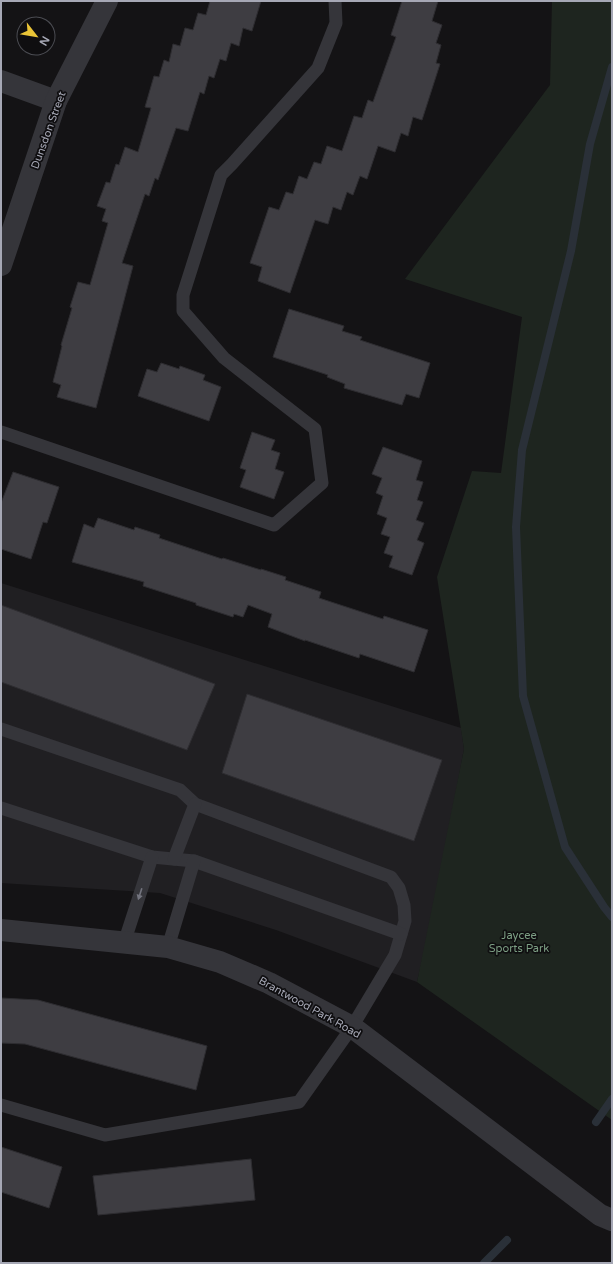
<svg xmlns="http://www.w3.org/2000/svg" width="613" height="1264" font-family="'Varela Round',sans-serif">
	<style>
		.built { fill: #201f22 }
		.green { fill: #1e251f }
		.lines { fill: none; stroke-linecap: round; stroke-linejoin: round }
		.stream { stroke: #2a3038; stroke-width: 8 }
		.building { fill: #3e3d42; stroke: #2e2d31 }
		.service { stroke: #35353a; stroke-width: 13 }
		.minor { stroke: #35353a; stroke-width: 22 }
		.tertiary { stroke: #35353a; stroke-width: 22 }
		.oneway { fill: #73747e }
		.labels { text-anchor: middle; stroke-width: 3.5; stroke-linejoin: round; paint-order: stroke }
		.street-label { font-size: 11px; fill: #a6a8b5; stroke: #0f0e10 }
		.park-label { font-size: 11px; fill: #7d9f84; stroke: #0f0e10 }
	</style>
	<rect width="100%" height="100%" fill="#141315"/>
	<path class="built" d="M 1,583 L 461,728 L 464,749 L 433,913 L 417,982 L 276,930 L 160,893 L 1,883 Z"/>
	<path class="green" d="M 552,1 L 612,1 L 612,1120 L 417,982 L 464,749 L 437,577 L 472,471 L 501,473 L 522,317 L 405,279 L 550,85 Z"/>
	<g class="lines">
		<g class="stream">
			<path d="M 612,67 L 590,144 L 571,251 L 522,450 L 516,527 L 523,696 L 565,847 L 604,907 L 612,917"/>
			<path d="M 596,1122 L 612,1099"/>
			<path d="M 484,1263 L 507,1240"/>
		</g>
	</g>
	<g class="building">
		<path d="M 210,1 L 261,1 L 252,31 L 243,28 L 239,46 L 231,43 L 226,61 L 220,59 L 214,78 L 209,76 L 204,94 L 200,92 L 188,131 L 176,128 L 158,180 L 155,178 L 149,196 L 145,194 L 122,263 L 133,266 L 96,408 L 57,397 L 61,385 L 53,382 L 62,346 L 61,345 L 72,308 L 70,307 L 78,282 L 90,285 L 108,223 L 102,221 L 106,209 L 97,206 L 106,182 L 110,183 L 116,164 L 119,165 L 125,147 L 138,152 L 151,108 L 145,107 L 154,76 L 159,77 L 164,60 L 169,62 L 173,44 L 180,46 L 185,28 L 193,30 L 198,13 L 206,15 Z"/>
		<path d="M 402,1 L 438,1 L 432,21 L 442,25 L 436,43 L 441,45 L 436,63 L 440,64 L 422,120 L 413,117 L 408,136 L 401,133 L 395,152 L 378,146 L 367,179 L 360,176 L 353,195 L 347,192 L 341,210 L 333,207 L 328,224 L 315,220 L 290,293 L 258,281 L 262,267 L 250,263 L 269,207 L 279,210 L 286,192 L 293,194 L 299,176 L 307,179 L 314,162 L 321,164 L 327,146 L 342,151 L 354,116 L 362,118 L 368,100 L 373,102 L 396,37 L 391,35 Z"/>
		<path d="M 289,309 L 344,326 L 342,331 L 362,337 L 360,340 L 430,363 L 419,398 L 406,394 L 402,405 L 344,388 L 345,384 L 327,377 L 328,375 L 273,357 Z"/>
		<path d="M 161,363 L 179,369 L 180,366 L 205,375 L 203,380 L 221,387 L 209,421 L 138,396 L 147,369 L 157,372 Z"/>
		<path d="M 252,432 L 275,440 L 271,450 L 280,453 L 275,469 L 284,472 L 274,499 L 240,487 L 246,470 L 240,468 Z"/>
		<path d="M 383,447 L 422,461 L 416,480 L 423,482 L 417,500 L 423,502 L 416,520 L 424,523 L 417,540 L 424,543 L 412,575 L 389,567 L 393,556 L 384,553 L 390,537 L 381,534 L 387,518 L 377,514 L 383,496 L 376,493 L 382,478 L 372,474 Z"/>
		<path d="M 13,472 L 59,487 L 47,523 L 43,522 L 31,559 L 1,549 L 1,503 Z"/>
		<path d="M 98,518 L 134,530 L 135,527 L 160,535 L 159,538 L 222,559 L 223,558 L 261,570 L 261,569 L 286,577 L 285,580 L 321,592 L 319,598 L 383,619 L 384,616 L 428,630 L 414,672 L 360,654 L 359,658 L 305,640 L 305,641 L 268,627 L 272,614 L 248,605 L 243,617 L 234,614 L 233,617 L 196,605 L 196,603 L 143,586 L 144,582 L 72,562 L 84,524 L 94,528 Z"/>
		<path d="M 1,605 L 215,684 L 187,750 L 1,682 Z"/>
		<path d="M 247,694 L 442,760 L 414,841 L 222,773 Z"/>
		<path d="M 1,998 L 38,1000 L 207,1046 L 196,1090 L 25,1044 L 1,1043 Z"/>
		<path d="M 1,1147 L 62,1167 L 49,1208 L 1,1192 Z"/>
		<path d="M 251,1159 L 255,1200 L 98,1215 L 93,1176 Z"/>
	</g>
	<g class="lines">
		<g class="service">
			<path d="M 1,432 L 274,525 L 322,483 L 315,429 L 224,358 L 183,311 L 183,295 L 221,175 L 232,164 L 318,68 L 336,23 L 335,1"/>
			<path d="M 1,729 L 180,790 L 195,804 L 391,877 L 399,888 L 404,905 L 405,921 L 395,955 L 352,1027 L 299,1102 L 105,1135 L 1,1105"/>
			<path d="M 1,808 L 152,857 L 194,861 L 401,934"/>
			<path d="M 174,859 L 195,804"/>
			<path d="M 124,943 L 152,857"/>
			<path d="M 168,947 L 194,861"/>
		</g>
		<path class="minor" d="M 1,81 L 56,101"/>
		<g class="tertiary">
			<path d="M 1,265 L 56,101 L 107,1"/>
			<path d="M 1,930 L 168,947 L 220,962 L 269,983 L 352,1027 L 600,1215 L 612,1220"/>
		</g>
	</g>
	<defs><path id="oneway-solid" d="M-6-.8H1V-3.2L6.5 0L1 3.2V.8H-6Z"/></defs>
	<use class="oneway" href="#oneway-solid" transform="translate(140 894) rotate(108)"/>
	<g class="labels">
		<g class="street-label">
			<text transform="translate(48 130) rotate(-70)" y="4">Dunsdon Street</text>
			<text transform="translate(310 1007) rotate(29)" y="4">Brantwood Park Road</text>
		</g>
		<g class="park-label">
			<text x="519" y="939">Jaycee<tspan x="519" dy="13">Sports Park</tspan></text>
		</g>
	</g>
	<rect width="613" height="1264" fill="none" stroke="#a6a8b5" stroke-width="4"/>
	<g transform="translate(36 36) rotate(121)"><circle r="19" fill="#0f0e10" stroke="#4b4c52"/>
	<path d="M0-3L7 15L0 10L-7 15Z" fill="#eac437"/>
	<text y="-6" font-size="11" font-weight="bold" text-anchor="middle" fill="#a6a8b5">N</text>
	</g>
</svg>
